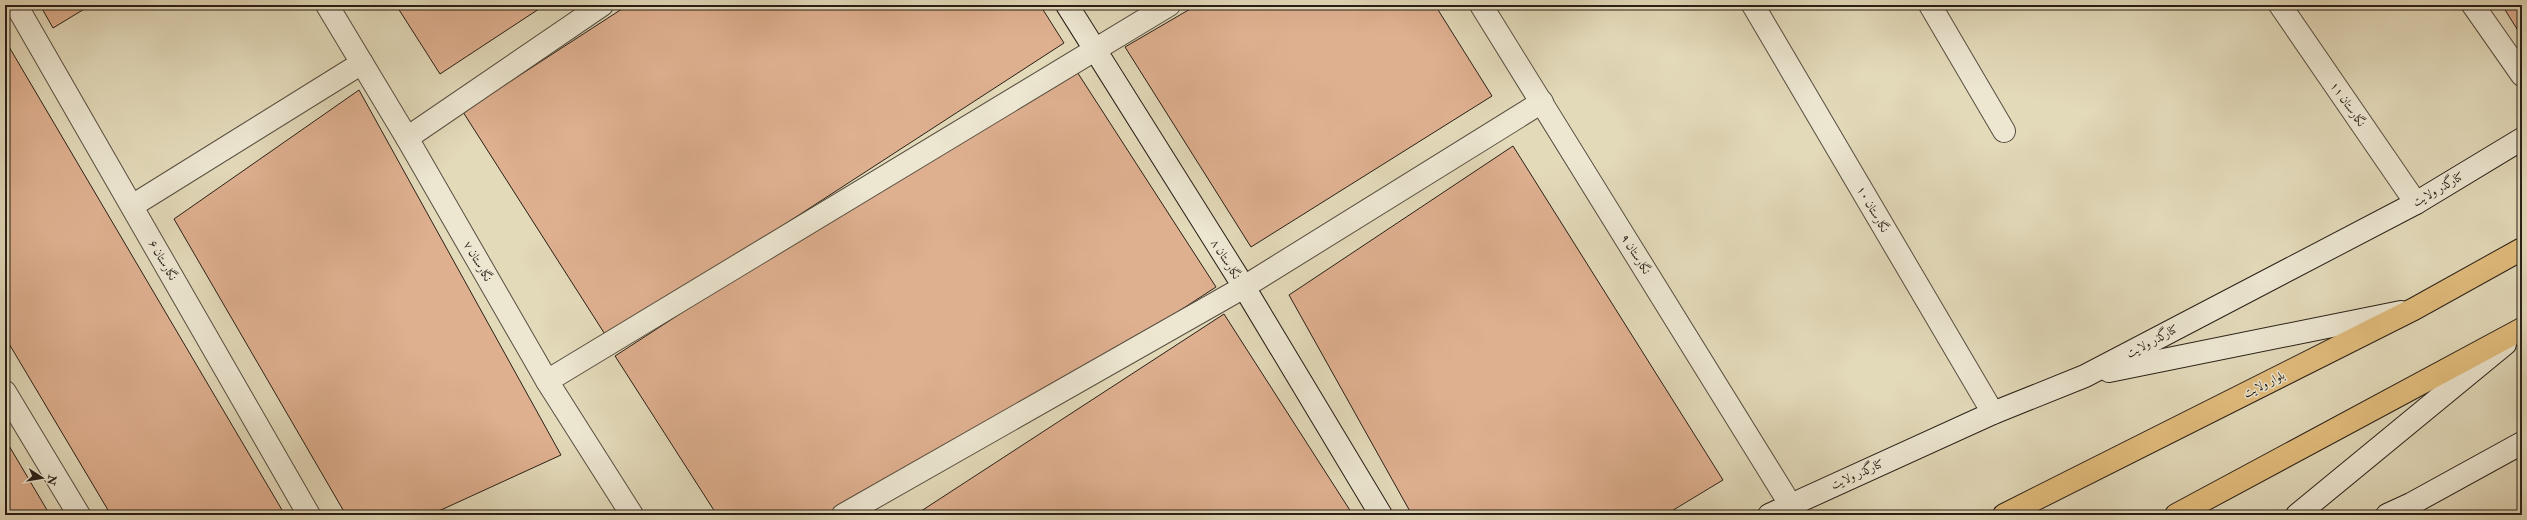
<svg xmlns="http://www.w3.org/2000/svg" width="2527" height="520" font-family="'IM FELL Double Pica',Amiri,serif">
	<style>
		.building { fill: #dfb090; stroke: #281f17 }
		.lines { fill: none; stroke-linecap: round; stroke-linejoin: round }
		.street-casing { stroke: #574e40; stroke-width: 24 }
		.secondary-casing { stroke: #281f17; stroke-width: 24 }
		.primary-casing { stroke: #281f17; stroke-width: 24 }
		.street { stroke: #ede7d2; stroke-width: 22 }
		.secondary { stroke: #ede7d2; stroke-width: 22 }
		.primary { stroke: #e2bd7d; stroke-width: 22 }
		.labels { text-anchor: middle; stroke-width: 3; stroke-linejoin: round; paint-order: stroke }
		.street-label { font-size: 12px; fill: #281f17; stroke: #ede7d2 }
	</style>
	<rect width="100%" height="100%" fill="#e3daba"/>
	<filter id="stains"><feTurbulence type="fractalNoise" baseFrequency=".005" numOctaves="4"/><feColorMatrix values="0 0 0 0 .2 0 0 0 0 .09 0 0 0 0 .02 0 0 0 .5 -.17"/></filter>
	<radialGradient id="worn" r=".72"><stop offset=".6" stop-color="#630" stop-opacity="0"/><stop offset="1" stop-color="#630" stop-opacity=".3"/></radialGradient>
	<g class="building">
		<path d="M 40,5 L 91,5 L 53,28 Z"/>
		<path d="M 396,5 L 545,5 L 440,74 Z"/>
		<path d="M 628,5 L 1040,5 L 1064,43 L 608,339 L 463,112 Z"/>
		<path d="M 1197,5 L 1435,5 L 1492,96 L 1251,247 L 1125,47 Z"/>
		<path d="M 2502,5 L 2522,5 L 2522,37 Z"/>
		<path d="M 5,40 L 285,515 L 111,515 L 5,337 Z"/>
		<path d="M 1070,61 L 1216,287 L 865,515 L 717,515 L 615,356 Z"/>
		<path d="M 359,90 L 561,455 L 430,515 L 346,515 L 174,219 Z"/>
		<path d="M 1513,146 L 1723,480 L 1665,515 L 1412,515 L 1289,295 Z"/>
		<path d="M 1224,314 L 1353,515 L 915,515 Z"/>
		<path d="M 5,439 L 50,515 L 5,515 Z"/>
	</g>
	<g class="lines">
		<defs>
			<g id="street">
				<path d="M 16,5 L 309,515"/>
				<path d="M 327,5 L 407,138 L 547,381 L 632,515"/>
				<path d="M 1481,5 L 1790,504"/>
				<path d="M 1753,5 L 1993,413"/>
				<path d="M 1930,5 L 2004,131"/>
				<path d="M 2280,5 L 2416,203"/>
				<path d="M 2473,5 L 2522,75"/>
				<path d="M 407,138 L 602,5"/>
				<path d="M 132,206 L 362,63"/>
				<path d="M 547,381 L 1169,5"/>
				<path d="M 5,392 L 79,515"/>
				<path d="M 843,515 L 1244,287 L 1542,102"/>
			</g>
			<g id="secondary">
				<path d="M 1067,5 L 1244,287 L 1381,515"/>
				<path d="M 2109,371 L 2401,312"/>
				<path d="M 1769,515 L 1993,413 L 2085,376 L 2416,203 L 2522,139"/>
				<path d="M 2297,515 L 2505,344"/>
				<path d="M 2387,515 L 2411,504 L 2522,443"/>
			</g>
			<g id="primary">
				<path d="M 2004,515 L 2414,309 L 2522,249"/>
				<path d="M 2176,515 L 2522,329"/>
			</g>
		</defs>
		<use href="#street" class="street-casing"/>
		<use href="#secondary" class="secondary-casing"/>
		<use href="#primary" class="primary-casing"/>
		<use href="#street" class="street"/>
		<use href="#secondary" class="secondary"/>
		<use href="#primary" class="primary"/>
	</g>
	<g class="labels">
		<g class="street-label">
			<text transform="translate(2348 104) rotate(55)" y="4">نگارستان ۱۱</text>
			<text transform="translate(2438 189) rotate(-30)" y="4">کنارگذر ولایت</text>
			<text transform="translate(1873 209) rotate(60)" y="4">نگارستان ۱۰</text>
			<text transform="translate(1636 254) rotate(58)" y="4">نگارستان ۹</text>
			<text transform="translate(1226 259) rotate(58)" y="4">نگارستان ۸</text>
			<text transform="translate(163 260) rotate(60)" y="4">نگارستان ۶</text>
			<text transform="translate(478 261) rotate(60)" y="4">نگارستان ۷</text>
			<text transform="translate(2152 341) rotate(-28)" y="4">کنارگذر ولایت</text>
			<text transform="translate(2264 384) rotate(-27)" y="4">بلوار ولایت</text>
			<text transform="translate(1857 474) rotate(-24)" y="4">کنارگذر ولایت</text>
		</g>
	</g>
	<rect width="2527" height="520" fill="none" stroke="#e3daba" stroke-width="20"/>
	<rect x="6" y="6" width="2515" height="508" fill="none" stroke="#281f17" stroke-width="2"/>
	<rect x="10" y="10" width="2507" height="500" fill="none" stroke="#281f17"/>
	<g transform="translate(42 478) rotate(102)" stroke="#ede7d2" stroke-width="3" paint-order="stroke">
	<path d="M0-3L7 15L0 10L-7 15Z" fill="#281f17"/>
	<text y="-6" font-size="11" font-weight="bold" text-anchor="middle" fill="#281f17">N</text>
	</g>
	<rect width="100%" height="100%" filter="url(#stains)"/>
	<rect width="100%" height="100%" fill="url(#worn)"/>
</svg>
